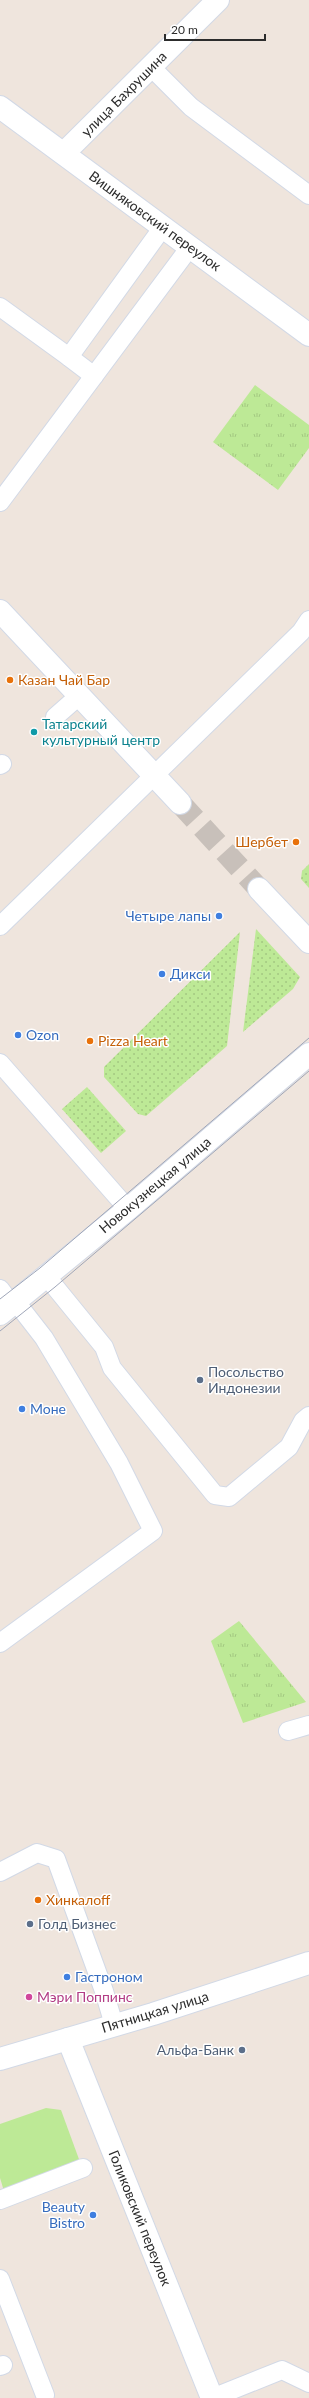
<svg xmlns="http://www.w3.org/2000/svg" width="309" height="2398" font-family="Lato,sans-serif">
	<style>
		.grass { fill: url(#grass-dots) }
		.park { fill: url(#park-tufts) }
		.garden { fill: #bde996 }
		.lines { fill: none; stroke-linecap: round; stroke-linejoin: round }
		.minor-tunnel { stroke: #c8c0ba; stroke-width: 22; stroke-dasharray: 22 11; stroke-linecap: butt }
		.service-casing { stroke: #d2d9e6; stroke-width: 20 }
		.minor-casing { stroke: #d2d9e6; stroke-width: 24 }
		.tertiary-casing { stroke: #d2d9e6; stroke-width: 24 }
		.service { stroke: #fff; stroke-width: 18 }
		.minor { stroke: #fff; stroke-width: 22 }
		.tertiary { stroke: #fff; stroke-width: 22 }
		.tram { stroke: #9fa6b8; stroke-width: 1 }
		.food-dot { fill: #e8710a; stroke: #fff; stroke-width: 1.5 }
		.culture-dot { fill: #0f9aa8; stroke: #fff; stroke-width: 1.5 }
		.shop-dot { fill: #3f7fe0; stroke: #fff; stroke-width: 1.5 }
		.service-dot { fill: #5c6f8a; stroke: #fff; stroke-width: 1.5 }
		.hotel-dot { fill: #d1479c; stroke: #fff; stroke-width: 1.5 }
		.labels { text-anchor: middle; stroke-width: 3; stroke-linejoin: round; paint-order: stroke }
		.street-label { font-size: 14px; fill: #2c2c2c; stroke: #fff }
		.food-label { font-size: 14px; fill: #c56008; stroke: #fff; text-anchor: start }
		.culture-label { font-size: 14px; fill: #0d838f; stroke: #fff; text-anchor: start }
		.shop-label { font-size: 14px; fill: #366cbe; stroke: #fff; text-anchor: start }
		.service-label { font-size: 14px; fill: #4e5e75; stroke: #fff; text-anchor: start }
		.hotel-label { font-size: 14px; fill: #b23c85; stroke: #fff; text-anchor: start }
	</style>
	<defs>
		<pattern id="grass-dots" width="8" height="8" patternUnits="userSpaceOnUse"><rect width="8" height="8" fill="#bde996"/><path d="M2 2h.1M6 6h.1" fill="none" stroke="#a3c881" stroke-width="1.8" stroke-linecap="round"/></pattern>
		<pattern id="park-tufts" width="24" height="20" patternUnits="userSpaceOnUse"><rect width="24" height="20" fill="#bde996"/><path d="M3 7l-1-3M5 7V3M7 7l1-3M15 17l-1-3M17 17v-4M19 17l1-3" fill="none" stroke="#a3c881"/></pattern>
	</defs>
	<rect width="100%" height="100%" fill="#efe5dd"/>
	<g class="grass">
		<path d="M 309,864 L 309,888 L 301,879 L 302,871 Z"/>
		<path d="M 256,929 L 300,977 L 293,989 L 243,1032 Z"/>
		<path d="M 240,932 L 227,1046 L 146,1116 L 138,1114 L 104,1077 L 104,1067 Z"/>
		<path d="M 87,1087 L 126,1131 L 101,1153 L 62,1109 Z"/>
	</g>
	<g class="park">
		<path d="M 255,385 L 309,425 L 309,448 L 278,490 L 213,442 Z"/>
		<path d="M 239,1621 L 306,1702 L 243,1723 L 211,1641 Z"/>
	</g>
	<path class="garden" d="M 46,2108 L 61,2110 L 80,2162 L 4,2191 L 0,2178 L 0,2124 Z"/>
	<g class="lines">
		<path class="minor-tunnel" d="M 180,803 L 259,889"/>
		<defs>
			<g id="service">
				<path d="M 151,67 L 191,107 L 309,195"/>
				<path d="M 0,307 L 69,357 L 163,227"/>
				<path d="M 69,357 L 94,376"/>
				<path d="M 0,502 L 190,247"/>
				<path d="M 55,717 L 80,695"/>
				<path d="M 0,765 L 2,764"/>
				<path d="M 0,926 L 301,632 L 309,620"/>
				<path d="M 0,1063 L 128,1209"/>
				<path d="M 47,1277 L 104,1347 L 112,1368 L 215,1495 L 229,1497 L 289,1447 L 303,1421 L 309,1416"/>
				<path d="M 0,1289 L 12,1305"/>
				<path d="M 0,1643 L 153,1531 L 119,1463 L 44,1338 L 16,1302"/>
				<path d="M 288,1731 L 309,1725"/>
				<path d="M 0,1872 L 37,1853 L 56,1859 L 104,1991 L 114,2025"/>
				<path d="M 0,2200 L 83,2168"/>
				<path d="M 0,2279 L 45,2395"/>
				<path d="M 0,2366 L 3,2365"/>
				<path d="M 212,2398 L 282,2370 L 309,2383"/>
			</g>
			<g id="minor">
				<path d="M 0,107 L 309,335"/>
				<path d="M 64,153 L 218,0"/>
				<path d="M 0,611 L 180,803"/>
				<path d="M 259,889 L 309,942"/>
				<path d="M 0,1314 L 128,1209 L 309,1054"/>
				<path d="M 68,2039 L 212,2398"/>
			</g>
			<path id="tertiary" d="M 0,2059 L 153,2014 L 309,1963"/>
		</defs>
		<use href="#service" class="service-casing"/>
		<use href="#minor" class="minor-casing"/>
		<use href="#tertiary" class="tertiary-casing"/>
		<use href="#service" class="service"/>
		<use href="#minor" class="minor"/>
		<use href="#tertiary" class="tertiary"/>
		<g class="tram">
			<path d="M 0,1299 L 40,1268 L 309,1038"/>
			<path d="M 0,1331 L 55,1287 L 309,1071"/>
		</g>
	</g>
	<g class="food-dot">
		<circle cx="10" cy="680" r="4"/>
		<circle cx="296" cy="842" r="4"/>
		<circle cx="90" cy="1041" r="4"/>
		<circle cx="38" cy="1900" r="4"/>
	</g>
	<circle class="culture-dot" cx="34" cy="732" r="4"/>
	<g class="shop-dot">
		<circle cx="219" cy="916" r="4"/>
		<circle cx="162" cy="974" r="4"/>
		<circle cx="18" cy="1035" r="4"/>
		<circle cx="22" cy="1409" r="4"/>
		<circle cx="67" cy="1977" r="4"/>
		<circle cx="93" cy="2215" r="4"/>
	</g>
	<g class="service-dot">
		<circle cx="200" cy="1380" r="4"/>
		<circle cx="30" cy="1924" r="4"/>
		<circle cx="242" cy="2050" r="4"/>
	</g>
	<circle class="hotel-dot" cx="29" cy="1997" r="4"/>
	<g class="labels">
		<g class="street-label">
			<text transform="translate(124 94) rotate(-45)" y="5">улица Бахрушина</text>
			<text transform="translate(155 221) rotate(36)" y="5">Вишняковский переулок</text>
			<text transform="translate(155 1185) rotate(-40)" y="5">Новокузнецкая улица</text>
			<text transform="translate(155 2012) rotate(-17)" y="5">Пятницкая улица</text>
			<text transform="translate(140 2218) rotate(68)" y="5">Голиковский переулок</text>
		</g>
		<g class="food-label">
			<text x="18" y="685">Казан Чай Бар</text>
			<text x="288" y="847" text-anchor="end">Шербет</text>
			<text x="98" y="1046">Pizza Heart</text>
			<text x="46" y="1905">Хинкалoff</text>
		</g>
		<g class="culture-label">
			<text x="42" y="729">Татарский<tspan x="42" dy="16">культурный центр</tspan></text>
		</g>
		<g class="shop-label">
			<text x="211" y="921" text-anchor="end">Четыре лапы</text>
			<text x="170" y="979">Дикси</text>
			<text x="26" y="1040">Ozon</text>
			<text x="30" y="1414">Моне</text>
			<text x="75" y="1982">Гастроном</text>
			<text x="85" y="2212" text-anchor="end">Beauty<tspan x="85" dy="16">Bistro</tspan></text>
		</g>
		<g class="service-label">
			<text x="208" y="1377">Посольство<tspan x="208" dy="16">Индонезии</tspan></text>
			<text x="38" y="1929">Голд Бизнес</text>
			<text x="234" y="2055" text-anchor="end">Альфа-Банк</text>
		</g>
		<g class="hotel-label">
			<text x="37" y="2002">Мэри Поппинс</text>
		</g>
	</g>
	<path d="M165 34v6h100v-6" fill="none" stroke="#2c2c2c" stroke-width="2"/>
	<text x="171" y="34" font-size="12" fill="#2c2c2c" stroke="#ffffff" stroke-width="3" paint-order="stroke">20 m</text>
</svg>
